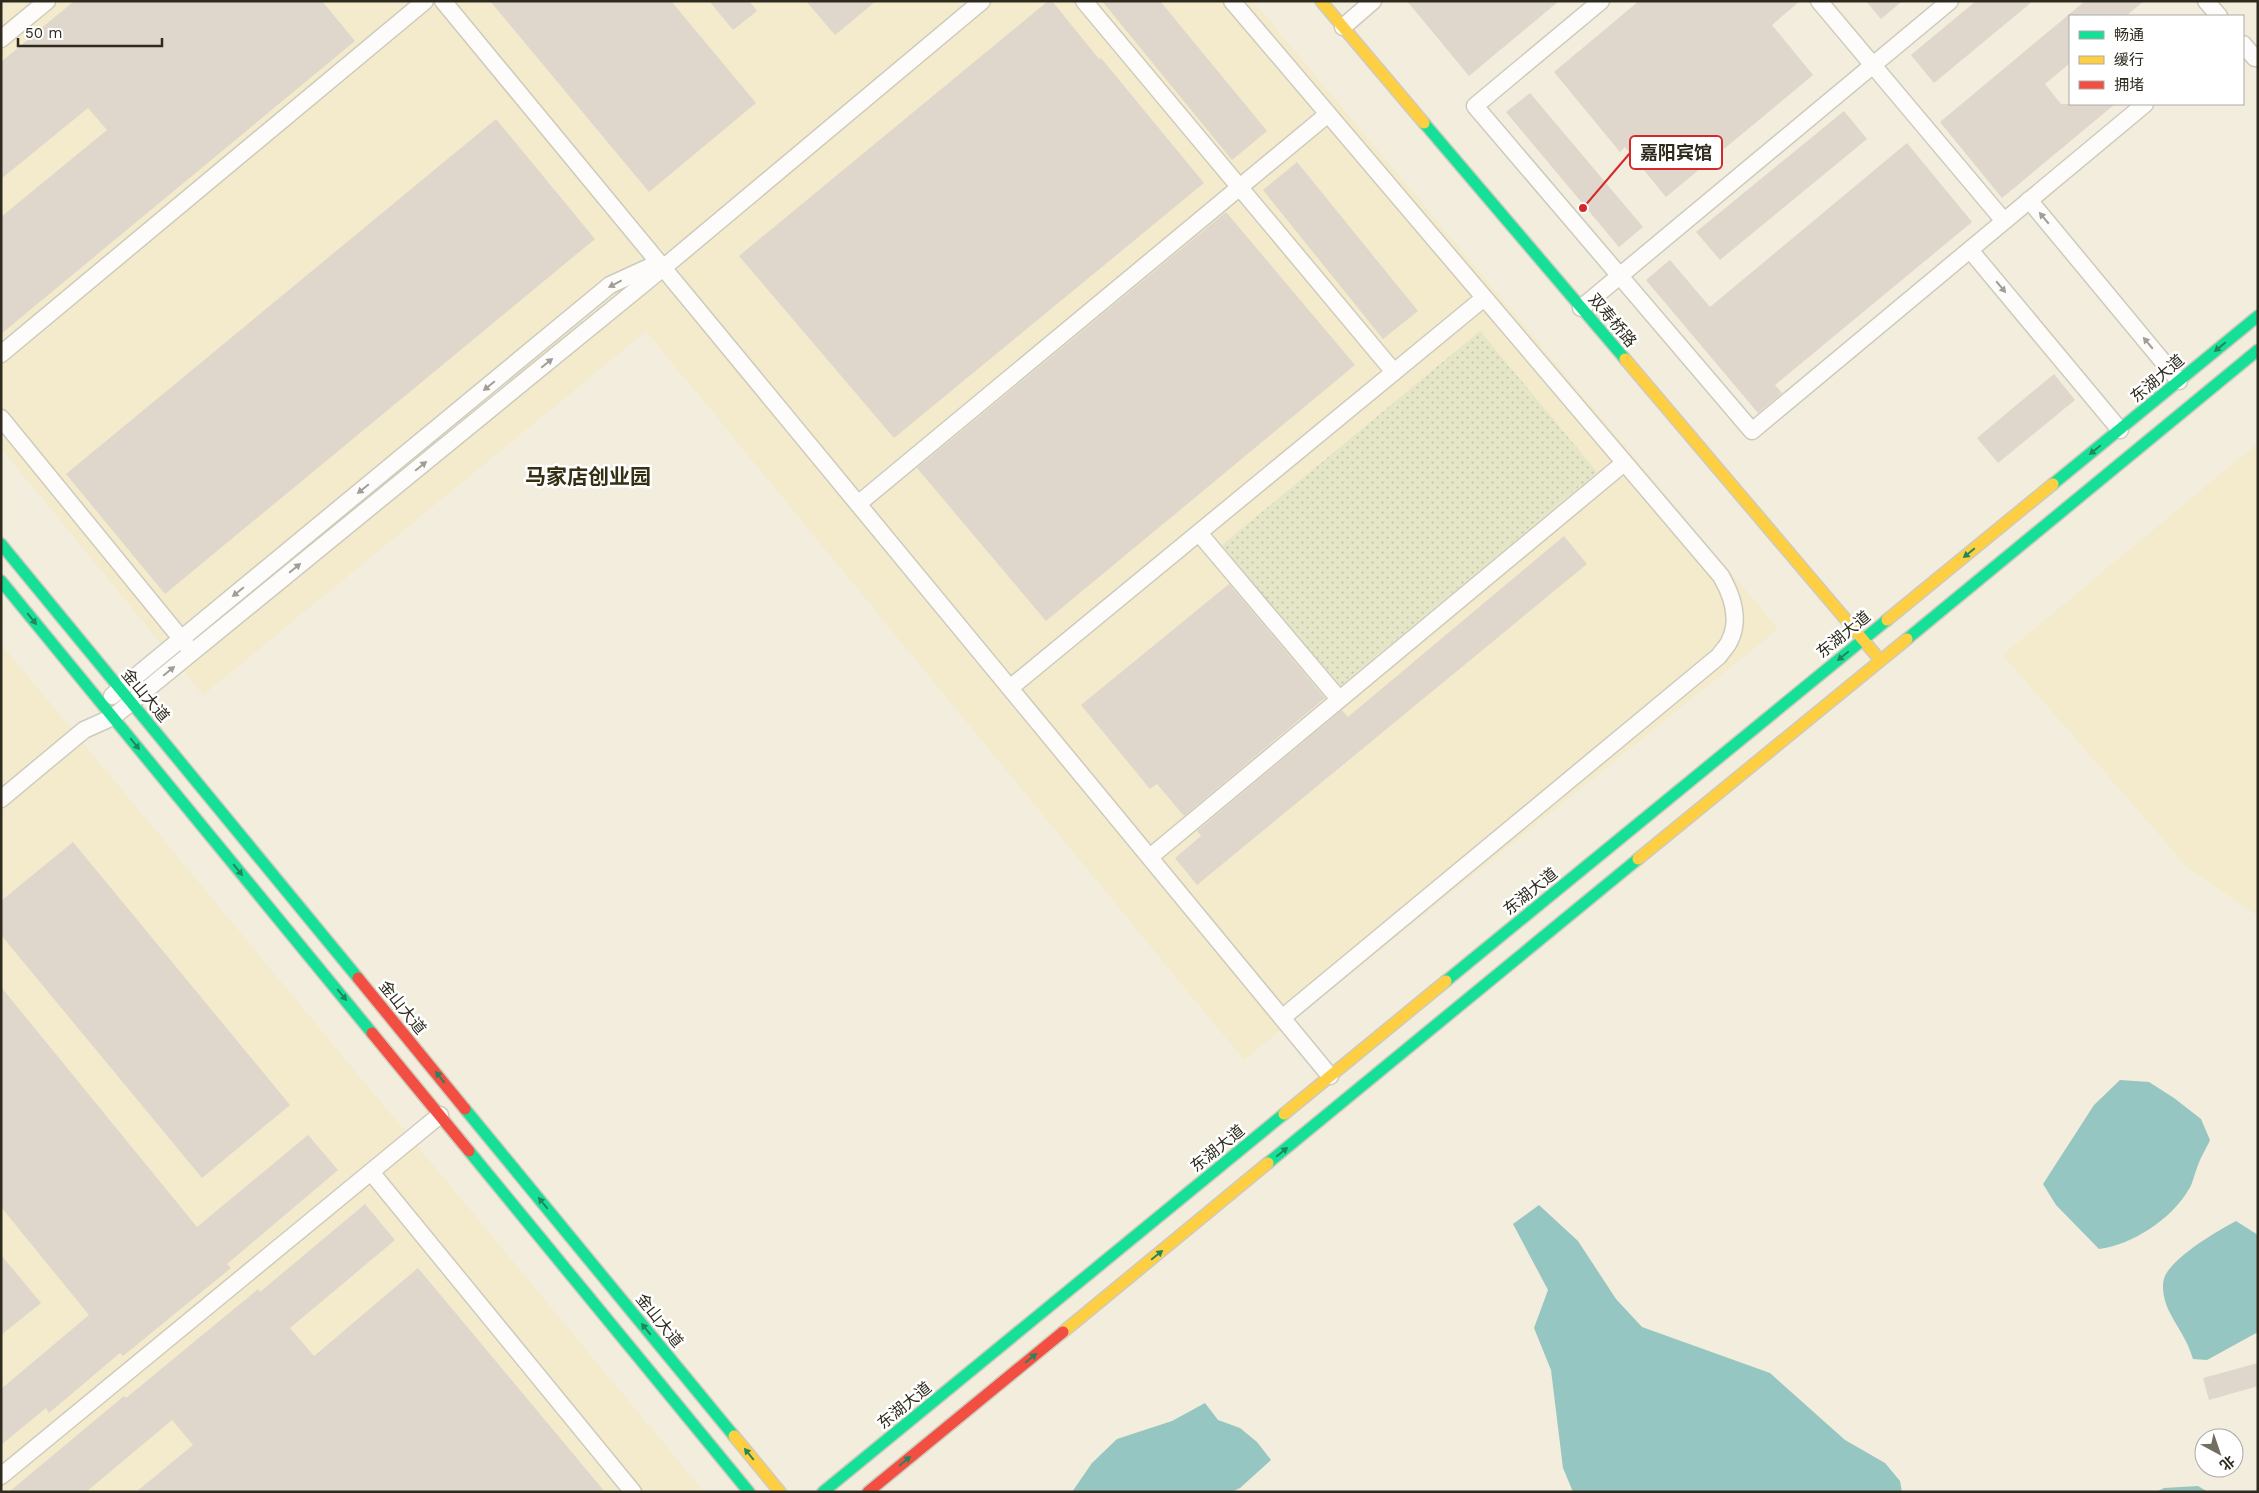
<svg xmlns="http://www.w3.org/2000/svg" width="2259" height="1493" font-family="'Work Sans','Noto Sans SC',sans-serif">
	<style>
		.built { fill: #f4ebcd }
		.grass { fill: url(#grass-dots) }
		.water { fill: #96c6c1 }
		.building { fill: #dfd6cc }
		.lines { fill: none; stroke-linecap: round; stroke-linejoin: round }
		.street-casing { stroke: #cecbbc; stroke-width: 19 }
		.fast-casing { stroke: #cecbbc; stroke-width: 14 }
		.slow-casing { stroke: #cecbbc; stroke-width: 14 }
		.jam-casing { stroke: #cecbbc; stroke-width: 14 }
		.street { stroke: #fdfcfa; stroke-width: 16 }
		.fast { stroke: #16e098; stroke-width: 11 }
		.slow { stroke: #ffcf43; stroke-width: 11 }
		.jam { stroke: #f24e42; stroke-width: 11 }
		.oneway { fill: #a09e97 }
		.oneway2 { fill: #22865b }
		.labels { text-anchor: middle; stroke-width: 5; stroke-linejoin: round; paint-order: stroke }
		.street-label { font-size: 16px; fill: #2e2b1e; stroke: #fff }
		.district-label { font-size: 21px; font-weight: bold; fill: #362f12; stroke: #fff }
		.leader { fill: none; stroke: #d62828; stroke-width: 2 }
		.callout-dot { fill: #d62828; stroke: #fff; stroke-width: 2 }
		.callout { fill: #fff; stroke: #d62828; stroke-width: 2 }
		.callout-label { font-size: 18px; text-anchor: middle; font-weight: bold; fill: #2e2b1e }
	</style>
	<defs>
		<pattern id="grass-dots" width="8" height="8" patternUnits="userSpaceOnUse" patternTransform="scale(1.25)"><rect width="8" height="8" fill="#e4e6c7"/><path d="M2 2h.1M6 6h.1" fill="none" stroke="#c4c5aa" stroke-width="1.8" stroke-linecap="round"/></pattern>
	</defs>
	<rect width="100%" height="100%" fill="#f2eddc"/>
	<g class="built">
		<path d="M 1,1 L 1253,1 L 1778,629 L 1244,1060 L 646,331 L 203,695 L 1,448 Z"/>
		<path d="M 2258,443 L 2258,916 L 2188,868 L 2003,655 Z"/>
		<path d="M 1,644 L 704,1492 L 1,1492 Z"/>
	</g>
	<path class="grass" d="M 1480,331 L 1597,472 L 1339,687 L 1222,545 Z"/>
	<g class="water">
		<path d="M 2120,1080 L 2149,1082 L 2174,1098 L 2201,1119 L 2210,1140 C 2206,1149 2200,1158 2197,1168 C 2194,1175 2193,1183 2189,1189 C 2172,1219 2132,1245 2099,1249 L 2056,1205 L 2043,1184 L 2094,1105 Z"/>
		<path d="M 1539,1205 L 1578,1241 L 1616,1299 L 1642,1327 L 1770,1373 L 1845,1440 L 1885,1463 L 1900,1481 L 1902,1492 L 1573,1492 L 1563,1468 L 1551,1370 L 1534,1328 L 1548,1290 L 1513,1224 Z"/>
		<path d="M 2236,1221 L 2258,1235 L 2258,1332 L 2207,1360 L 2193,1359 C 2187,1339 2178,1329 2169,1311 C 2164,1301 2160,1284 2166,1274 C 2177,1255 2217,1231 2236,1221 Z"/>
		<path d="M 1205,1403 L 1218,1420 L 1240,1428 L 1257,1442 L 1271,1460 L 1240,1488 L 1231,1492 L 1072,1492 L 1092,1463 L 1117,1439 L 1172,1421 Z"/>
		<path d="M 2198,1486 L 2208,1492 L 2156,1492 L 2164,1488 Z"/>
	</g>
	<g class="building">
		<path d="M 74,1 L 322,1 L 355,41 L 1,334 L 1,217 L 107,130 L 88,108 L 1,179 L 1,62 Z"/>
		<path d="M 490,1 L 671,1 L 756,103 L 649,192 Z"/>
		<path d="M 709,1 L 749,1 L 757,11 L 733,30 Z"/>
		<path d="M 806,1 L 876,1 L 835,35 Z"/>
		<path d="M 1048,1 L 1052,1 L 1099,59 L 1101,58 L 1204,183 L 894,438 L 739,256 Z"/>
		<path d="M 1102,1 L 1160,1 L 1267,131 L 1232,160 Z"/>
		<path d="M 1407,1 L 1559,1 L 1469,76 Z"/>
		<path d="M 1639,1 L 1800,1 L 1772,25 L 1813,75 L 1666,197 L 1625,147 L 1620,152 L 1554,72 Z"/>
		<path d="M 1866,1 L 1902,1 L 1881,19 Z"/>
		<path d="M 1976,1 L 2033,1 L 1934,83 L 1911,55 Z"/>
		<path d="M 2085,1 L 2144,1 L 2126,16 L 2070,16 L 2070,63 L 2045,84 L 2061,104 L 2115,104 L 2002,198 L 1940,122 Z"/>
		<path d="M 1530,93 L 1643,227 L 1619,247 L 1506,112 Z"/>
		<path d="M 1844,111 L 1867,139 L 1720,260 L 1696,232 Z"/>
		<path d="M 496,119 L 595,239 L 165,594 L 66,474 Z"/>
		<path d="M 1907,143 L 1972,222 L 1775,385 L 1782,393 L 1758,413 L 1646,280 L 1670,260 L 1710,307 Z"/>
		<path d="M 1297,162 L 1418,311 L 1383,339 L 1263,190 Z"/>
		<path d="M 1226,212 L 1355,365 L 1046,621 L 917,468 Z"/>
		<path d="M 2054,374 L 2075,400 L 1998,463 L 1977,438 Z"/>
		<path d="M 1564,536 L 1587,564 L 1197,885 L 1175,858 L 1201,836 L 1197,831 L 1342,710 L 1348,717 Z"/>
		<path d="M 1229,584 L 1325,698 L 1184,816 L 1157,784 L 1150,789 L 1081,705 Z"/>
		<path d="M 73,842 L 290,1105 L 202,1178 L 1,935 L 1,901 Z"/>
		<path d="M 1,987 L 197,1227 L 308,1135 L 338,1170 L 227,1264 L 231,1268 L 123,1356 L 120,1353 L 49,1413 L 46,1408 L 1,1445 L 1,1389 L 89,1315 L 1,1207 Z"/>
		<path d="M 365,1204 L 395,1240 L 290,1328 L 314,1356 L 418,1268 L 605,1492 L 136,1492 L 193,1445 L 172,1420 L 86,1492 L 9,1492 L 124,1396 L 126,1398 L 258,1289 L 260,1292 Z"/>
		<path d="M 1,1255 L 41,1303 L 1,1335 Z"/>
		<path d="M 2258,1363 L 2258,1386 L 2209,1400 L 2203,1378 Z"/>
	</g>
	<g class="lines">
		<defs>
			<g id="street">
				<path d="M 443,1 L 1330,1076"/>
				<path d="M 1084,1 L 1394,372"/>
				<path d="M 1232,1 L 1721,576 C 1732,595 1740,619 1730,640 C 1728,646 1722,651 1719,656 L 1282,1018"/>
				<path d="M 1601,1 L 1475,106 L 1752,431 L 2145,104"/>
				<path d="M 1819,1 L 2004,221"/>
				<path d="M 2206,1 L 2219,16"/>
				<path d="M 1343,27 L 1373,1"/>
				<path d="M 1,39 L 47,1"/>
				<path d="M 2243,44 L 2255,58"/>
				<path d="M 2029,200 L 2179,381"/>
				<path d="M 1970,250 L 2120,430"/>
				<path d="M 1581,308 L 1950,1"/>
				<path d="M 1,354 L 425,1"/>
				<path d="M 1,418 L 188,647"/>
				<path d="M 858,504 L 1328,114"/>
				<path d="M 1199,533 L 1339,699"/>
				<path d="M 1010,688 L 1484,298"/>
				<path d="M 112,696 L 610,285 L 658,263"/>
				<path d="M 1,799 L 84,730 L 113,717 L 663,268 L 982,1"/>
				<path d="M 1150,857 L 1624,463"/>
				<path d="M 371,1172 L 633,1492"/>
				<path d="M 1,1476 L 440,1115"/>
			</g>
			<g id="fast">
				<path d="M 1424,123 L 1625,359"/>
				<path d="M 2053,484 L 2258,316"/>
				<path d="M 1,544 L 358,978"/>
				<path d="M 1,581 L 372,1033"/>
				<path d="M 1907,639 L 2258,350"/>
				<path d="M 1446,981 L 1887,620"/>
				<path d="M 465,1109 L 734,1436"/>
				<path d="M 469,1151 L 749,1492"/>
				<path d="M 1268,1163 L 1638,859"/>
				<path d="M 823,1492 L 1284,1114"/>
			</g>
			<g id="slow">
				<path d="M 1321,1 L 1424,123"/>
				<path d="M 1625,359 L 1875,654"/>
				<path d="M 1887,620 L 2053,484"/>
				<path d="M 1638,859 L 1907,639"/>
				<path d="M 1284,1114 L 1446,981"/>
				<path d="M 1063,1332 L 1268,1163"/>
				<path d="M 734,1436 L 780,1492"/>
			</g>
			<g id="jam">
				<path d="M 358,978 L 465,1109"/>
				<path d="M 372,1033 L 469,1151"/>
				<path d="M 868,1492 L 1063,1332"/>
			</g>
		</defs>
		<use href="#street" class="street-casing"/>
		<use href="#fast" class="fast-casing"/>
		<use href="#slow" class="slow-casing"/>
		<use href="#jam" class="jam-casing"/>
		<use href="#street" class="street"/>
		<use href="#fast" class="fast"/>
		<use href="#slow" class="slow"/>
		<use href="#jam" class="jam"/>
	</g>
	<defs><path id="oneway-solid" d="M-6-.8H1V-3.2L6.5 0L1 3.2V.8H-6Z" transform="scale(1.25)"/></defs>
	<g class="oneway">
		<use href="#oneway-solid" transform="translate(2044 218) rotate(-130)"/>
		<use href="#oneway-solid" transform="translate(615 284) rotate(152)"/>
		<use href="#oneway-solid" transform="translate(2001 287) rotate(50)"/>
		<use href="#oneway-solid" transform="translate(2148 343) rotate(-130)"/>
		<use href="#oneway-solid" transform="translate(547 363) rotate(-39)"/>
		<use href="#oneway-solid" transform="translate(489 386) rotate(141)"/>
		<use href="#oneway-solid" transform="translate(421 466) rotate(-39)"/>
		<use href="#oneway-solid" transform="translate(363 489) rotate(141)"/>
		<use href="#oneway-solid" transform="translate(295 568) rotate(-39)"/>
		<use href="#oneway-solid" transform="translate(238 592) rotate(141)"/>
		<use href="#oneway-solid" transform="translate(169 671) rotate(-39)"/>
	</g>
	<g class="oneway2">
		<use href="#oneway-solid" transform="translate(2220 347) rotate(140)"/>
		<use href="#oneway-solid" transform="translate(2095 450) rotate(141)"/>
		<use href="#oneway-solid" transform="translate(1969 553) rotate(141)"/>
		<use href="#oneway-solid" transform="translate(32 619) rotate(51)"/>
		<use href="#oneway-solid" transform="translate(1843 656) rotate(141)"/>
		<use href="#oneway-solid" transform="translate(135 744) rotate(51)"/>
		<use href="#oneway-solid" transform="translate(238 870) rotate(51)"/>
		<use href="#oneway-solid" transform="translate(342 995) rotate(51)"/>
		<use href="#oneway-solid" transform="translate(440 1077) rotate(-129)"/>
		<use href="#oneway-solid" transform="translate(1282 1152) rotate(-39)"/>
		<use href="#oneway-solid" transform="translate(543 1203) rotate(-129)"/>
		<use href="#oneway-solid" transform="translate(1157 1255) rotate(-39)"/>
		<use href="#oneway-solid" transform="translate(646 1329) rotate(-129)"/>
		<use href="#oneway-solid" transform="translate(1031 1358) rotate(-39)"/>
		<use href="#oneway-solid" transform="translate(749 1454) rotate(-129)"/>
		<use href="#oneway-solid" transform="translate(905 1461) rotate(-39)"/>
	</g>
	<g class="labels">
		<g class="street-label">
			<text transform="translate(1613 320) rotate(50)" y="6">双寿桥路</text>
			<text transform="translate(2157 378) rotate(-40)" y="6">东湖大道</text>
			<text transform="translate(1843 634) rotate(-39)" y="6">东湖大道</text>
			<text transform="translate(146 695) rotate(50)" y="6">金山大道</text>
			<text transform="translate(1530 891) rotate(-39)" y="6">东湖大道</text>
			<text transform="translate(403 1007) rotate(51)" y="6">金山大道</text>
			<text transform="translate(1217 1148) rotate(-39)" y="6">东湖大道</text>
			<text transform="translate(660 1320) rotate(51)" y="6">金山大道</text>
			<text transform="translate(904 1405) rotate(-39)" y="6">东湖大道</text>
		</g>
		<g class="district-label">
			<text x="588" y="484">马家店创业园</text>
		</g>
	</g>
	<path class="leader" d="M1583 208L1630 153"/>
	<circle class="callout-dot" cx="1583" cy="208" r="5"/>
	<rect class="callout" x="1630" y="136" width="92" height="33" rx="5"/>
	<g class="callout-label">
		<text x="1676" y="159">嘉阳宾馆</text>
	</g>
	<rect width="2259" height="1493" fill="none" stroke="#2e2b1e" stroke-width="5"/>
	<rect x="2069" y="15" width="175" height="90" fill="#ffffff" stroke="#abaaa5"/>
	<rect x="2079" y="31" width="25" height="8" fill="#16e098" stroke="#abaaa5"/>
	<text x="2114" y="40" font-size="15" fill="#2e2b1e">畅通</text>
	<rect x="2079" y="56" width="25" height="8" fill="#ffcf43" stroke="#abaaa5"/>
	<text x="2114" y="65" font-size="15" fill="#2e2b1e">缓行</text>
	<rect x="2079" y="81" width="25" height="8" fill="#f24e42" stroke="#abaaa5"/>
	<text x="2114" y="90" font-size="15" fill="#2e2b1e">拥堵</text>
	<g transform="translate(2219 1453) rotate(140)"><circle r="24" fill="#ffffff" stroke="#abaaa5"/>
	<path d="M0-4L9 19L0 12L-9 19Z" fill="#736f60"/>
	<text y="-8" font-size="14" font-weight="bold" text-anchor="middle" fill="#2e2b1e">北</text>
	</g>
	<path d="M18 38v8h144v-8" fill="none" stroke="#2e2b1e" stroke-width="2.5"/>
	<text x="25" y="38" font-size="15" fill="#2e2b1e" stroke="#ffffff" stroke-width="4" paint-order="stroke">50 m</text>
</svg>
